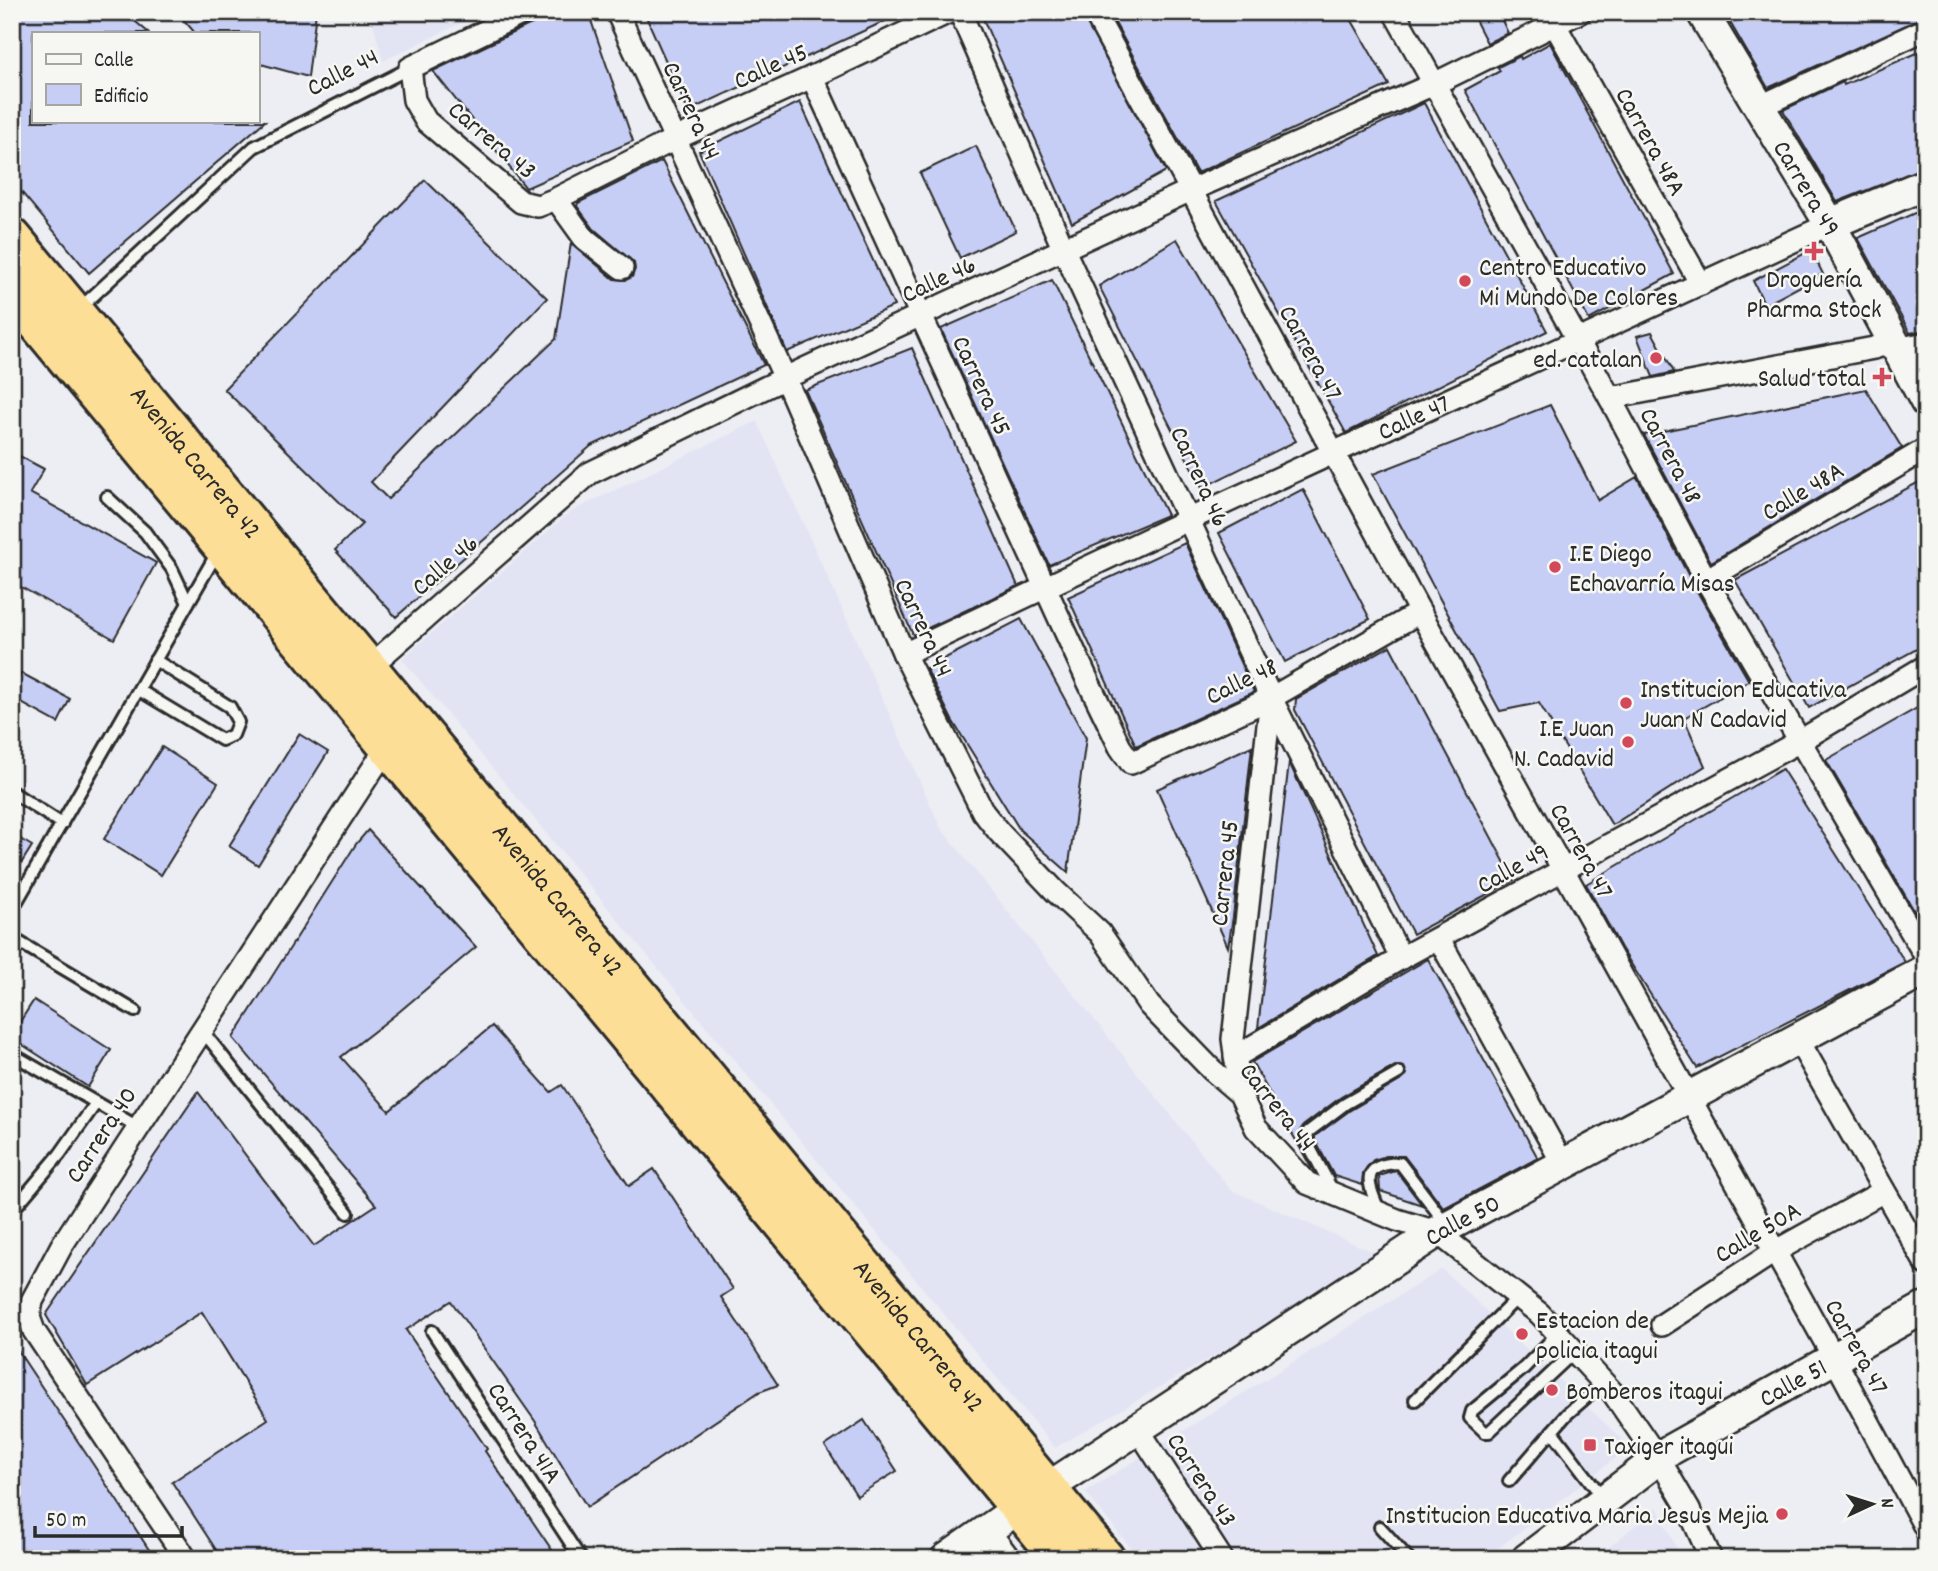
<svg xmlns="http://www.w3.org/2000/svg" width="1938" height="1571" font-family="Dekko,sans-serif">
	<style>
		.built { fill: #e2e4f4 }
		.building { fill: #c7cef6; stroke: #2b2b2b; stroke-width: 2 }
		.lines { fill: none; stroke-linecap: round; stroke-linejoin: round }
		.lane-casing { stroke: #2b2b2b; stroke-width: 16 }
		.street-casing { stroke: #2b2b2b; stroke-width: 26 }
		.secondary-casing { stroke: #2b2b2b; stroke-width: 35 }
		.highway-casing { stroke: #2b2b2b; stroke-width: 44 }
		.lane { stroke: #f6f6f2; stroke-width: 10 }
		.street { stroke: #f6f6f2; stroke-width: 21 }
		.secondary { stroke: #f6f6f2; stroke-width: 30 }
		.highway { stroke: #fdde96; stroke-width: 38 }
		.poi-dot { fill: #d1495b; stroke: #f6f6f2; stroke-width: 2.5 }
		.labels { text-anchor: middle; stroke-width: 5; stroke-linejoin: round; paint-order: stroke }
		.street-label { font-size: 26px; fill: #2b2b2b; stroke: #f6f6f2 }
		.poi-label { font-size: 26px; fill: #2b2b2b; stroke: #f6f6f2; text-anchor: start }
	</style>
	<rect width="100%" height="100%" fill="#edeef3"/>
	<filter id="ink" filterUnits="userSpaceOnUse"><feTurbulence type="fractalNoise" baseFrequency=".0143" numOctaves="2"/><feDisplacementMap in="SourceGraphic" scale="14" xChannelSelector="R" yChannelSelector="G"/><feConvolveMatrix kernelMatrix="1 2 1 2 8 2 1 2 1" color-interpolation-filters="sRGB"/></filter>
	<g filter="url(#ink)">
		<g class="built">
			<path d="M 370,12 L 484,12 L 383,61 Z"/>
			<path d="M 757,421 L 941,828 L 1231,1190 L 1385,1257 L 1055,1448 L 402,659 L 570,512 Z"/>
			<path d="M 1442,1269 L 1630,1447 L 1484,1559 L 1140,1559 L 1085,1492 Z"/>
			<path d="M 1657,1507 L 1682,1559 L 1595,1559 Z"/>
		</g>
		<g class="building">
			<path d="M 12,12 L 124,12 L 149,33 L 33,33 L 33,121 L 265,121 L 89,273 L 12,181 Z"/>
			<path d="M 177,12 L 316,12 L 308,77 L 257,63 L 257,33 L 195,33 Z"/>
			<path d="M 561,12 L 588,12 L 633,141 L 526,188 L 433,71 L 527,26 Z"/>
			<path d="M 644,12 L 905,12 L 688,111 Z"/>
			<path d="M 980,12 L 1081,12 L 1166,171 L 1072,223 Z"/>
			<path d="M 1109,12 L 1347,12 L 1389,85 L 1197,173 Z"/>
			<path d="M 1471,12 L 1498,12 L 1508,33 L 1487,43 Z"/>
			<path d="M 1724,12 L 1926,12 L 1926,16 L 1768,88 Z"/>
			<path d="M 1550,43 L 1674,274 L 1589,320 L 1465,90 L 1500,71 L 1498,67 L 1520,56 L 1521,59 Z"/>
			<path d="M 1926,49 L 1926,167 L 1837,202 L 1783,110 L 1843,82 L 1844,85 Z"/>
			<path d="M 800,102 L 894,306 L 787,352 L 699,151 Z"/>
			<path d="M 1424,103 L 1547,331 L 1346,433 L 1216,201 Z"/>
			<path d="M 976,146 L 1016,231 L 960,258 L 920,173 Z"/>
			<path d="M 662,161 L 764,365 L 591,446 L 396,617 L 335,550 L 362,524 L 224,389 L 425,180 L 547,298 L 371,482 L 388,499 L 556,339 L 571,243 L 614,279 L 626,280 L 632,277 L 635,269 L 634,263 L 594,229 L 577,206 L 578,203 Z"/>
			<path d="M 1926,208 L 1926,330 L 1910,333 L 1858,238 Z"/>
			<path d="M 1177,239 L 1296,441 L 1202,488 L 1099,286 Z"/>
			<path d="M 1811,250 L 1823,274 L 1765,305 L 1753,281 Z"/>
			<path d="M 1052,280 L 1167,515 L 1049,565 L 941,329 Z"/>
			<path d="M 1652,332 L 1674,372 L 1653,377 L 1637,336 Z"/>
			<path d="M 912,348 L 1018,586 L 913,635 L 805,390 Z"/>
			<path d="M 1866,389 L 1902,448 L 1711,562 L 1644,435 Z"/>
			<path d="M 1550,405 L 1598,500 L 1637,477 L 1694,586 L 1749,681 L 1684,718 L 1705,766 L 1612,825 L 1539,703 L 1500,711 L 1373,474 Z"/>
			<path d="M 12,452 L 44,469 L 30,493 L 156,563 L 114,639 L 12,582 Z"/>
			<path d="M 1919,482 L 1926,493 L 1926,644 L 1809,708 L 1735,580 Z"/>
			<path d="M 1303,489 L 1370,619 L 1285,662 L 1219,533 Z"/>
			<path d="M 1185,543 L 1254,692 L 1136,746 L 1068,597 Z"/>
			<path d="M 1021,619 L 1086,738 L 1068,872 L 1020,830 L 952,720 L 926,668 Z"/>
			<path d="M 1390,646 L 1514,880 L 1413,934 L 1295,710 L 1296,699 Z"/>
			<path d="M 21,673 L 70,699 L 58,723 L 12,698 L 12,690 Z"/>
			<path d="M 1926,703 L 1926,931 L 1826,760 Z"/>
			<path d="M 299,734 L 328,752 L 258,865 L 229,846 Z"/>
			<path d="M 1252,746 L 1233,917 L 1228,947 L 1157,789 Z"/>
			<path d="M 162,747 L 218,783 L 161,875 L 104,839 Z"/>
			<path d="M 1289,762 L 1378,956 L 1258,1028 Z"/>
			<path d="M 1782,769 L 1905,962 L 1697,1068 L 1621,948 L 1586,884 Z"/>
			<path d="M 368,830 L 476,947 L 400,1011 L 341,1057 L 389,1111 L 492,1026 L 551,1092 L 562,1085 L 629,1186 L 654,1169 L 733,1289 L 721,1297 L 778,1385 L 759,1392 L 587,1507 L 535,1421 L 451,1301 L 406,1330 L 487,1449 L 485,1451 L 558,1559 L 222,1559 L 172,1482 L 268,1419 L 202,1312 L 87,1385 L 46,1315 L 198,1092 L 314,1246 L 376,1205 L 233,1038 L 356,844 Z"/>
			<path d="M 12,834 L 32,846 L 12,878 Z"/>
			<path d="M 1428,959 L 1538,1158 L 1444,1208 L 1404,1156 L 1386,1156 L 1373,1160 L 1363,1173 L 1362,1185 L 1334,1176 L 1315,1140 L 1315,1136 L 1349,1111 L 1403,1079 L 1407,1074 L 1404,1067 L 1395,1066 L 1341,1097 L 1303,1126 L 1300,1131 L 1300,1145 L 1312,1169 L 1252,1062 Z"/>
			<path d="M 34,1000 L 111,1050 L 88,1087 L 12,1038 L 12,1034 Z"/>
			<path d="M 1396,1171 L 1422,1205 L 1380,1191 L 1379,1176 Z"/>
			<path d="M 12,1342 L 122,1508 L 155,1559 L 12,1559 Z"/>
			<path d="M 864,1420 L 897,1471 L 857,1496 L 825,1446 Z"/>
		</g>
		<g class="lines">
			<defs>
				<g id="lane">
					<path d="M 79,309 L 254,147 L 410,68"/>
					<path d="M 107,497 L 145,532 L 172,569 L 188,603"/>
					<path d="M 139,690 L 222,740 L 233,735 L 238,722 L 230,707 L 155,660"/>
					<path d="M 12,792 L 62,824"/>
					<path d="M 12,910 L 218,551"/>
					<path d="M 12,938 L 135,1011"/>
					<path d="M 201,1029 L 348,1213"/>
					<path d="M 12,1054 L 138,1127"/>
					<path d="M 1334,1193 L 1307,1142 L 1308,1132 L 1345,1104 L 1399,1073"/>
					<path d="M 1379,1210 C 1367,1182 1360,1164 1400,1163 L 1446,1224"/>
					<path d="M 12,1211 L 60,1154 L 96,1103"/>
					<path d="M 432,1331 L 581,1559"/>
					<path d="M 1558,1333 L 1523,1369 L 1472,1411 L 1470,1418 L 1485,1432 L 1489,1432 L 1575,1351"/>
					<path d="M 1415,1400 L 1518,1297"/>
					<path d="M 1552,1431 L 1603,1498"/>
					<path d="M 1509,1481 L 1567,1414 L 1603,1383"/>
					<path d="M 1380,1527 L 1409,1559"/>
				</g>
				<g id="street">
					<path d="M 525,12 L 410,68 L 414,100 L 426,121 L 521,202 L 538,206 L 556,199 L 675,139 L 812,77 L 949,12"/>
					<path d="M 617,12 L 785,378 L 904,654 L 983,812 L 999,832 L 1056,892 L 1100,933 L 1149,1005 L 1212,1070 L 1240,1094 L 1256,1128 L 1307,1183 L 1397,1220 L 1437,1232 L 1540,1314 L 1613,1393 L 1665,1469 L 1689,1510 L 1711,1559"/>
					<path d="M 960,12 L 1064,250 L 1271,698 L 1401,958"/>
					<path d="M 1094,12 L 1420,612 L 1839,1367 L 1926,1529"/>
					<path d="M 1394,12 L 1610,398 L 1706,580 L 1926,957"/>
					<path d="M 1555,25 L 1701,284"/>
					<path d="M 812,77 L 1087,679 L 1120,747 L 1131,763 L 1271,698 L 1420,612"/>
					<path d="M 1759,107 L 1926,29"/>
					<path d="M 556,199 L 584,238 L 622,268"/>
					<path d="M 1897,349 L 1926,343"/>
					<path d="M 1610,398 L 1874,348 L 1893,342"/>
					<path d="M 1706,580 L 1926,449"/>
					<path id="s1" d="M 904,654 L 1190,519 L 1830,224"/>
					<path d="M 367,669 L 590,473 L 785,378 L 1191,190 L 1434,84 L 1580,12"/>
					<path d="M 1439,939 L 1563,1164"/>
					<path d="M 1797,1038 L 1926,1264"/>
					<path d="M 1235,1057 L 1401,958 L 1800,741 L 1926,666"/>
					<path d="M 1237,1068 L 1233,1039 L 1236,1013 L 1271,698"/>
					<path d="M 1662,1325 L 1774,1252 L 1884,1191"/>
					<path d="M 1138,1429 L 1222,1559"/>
					<path d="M 988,1530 L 1010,1559"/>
					<path d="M 186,1559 L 34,1331 L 29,1317 L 32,1301 L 62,1245 L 387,747"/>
				</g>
				<g id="secondary">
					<path id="s2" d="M 1702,12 L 1830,224 L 1926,402"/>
					<path d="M 1830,224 L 1926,184"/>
					<path id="s3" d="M 946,1559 L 1046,1489 L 1437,1232 L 1926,970"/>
					<path id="s4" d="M 1527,1559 L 1670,1450 L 1926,1307"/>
				</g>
				<g id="highway">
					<path id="s5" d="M 12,238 L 1105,1559"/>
					<path d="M 12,292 L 1062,1559"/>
				</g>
			</defs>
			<use href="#lane" class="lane-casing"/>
			<use href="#street" class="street-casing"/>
			<use href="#secondary" class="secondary-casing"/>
			<use href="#highway" class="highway-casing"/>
			<use href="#lane" class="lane"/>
			<use href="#street" class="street"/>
			<use href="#secondary" class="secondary"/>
			<use href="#highway" class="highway"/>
		</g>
	</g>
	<g class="poi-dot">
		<path d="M1810.5 240.5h7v7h7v7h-7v7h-7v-7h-7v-7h7z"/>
		<circle cx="1465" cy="281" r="7"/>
		<circle cx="1656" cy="358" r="7"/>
		<path d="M1878.5 366.5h7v7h7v7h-7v7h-7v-7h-7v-7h7z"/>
		<circle cx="1555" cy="567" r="7"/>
		<circle cx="1626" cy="703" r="7"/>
		<circle cx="1628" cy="742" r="7"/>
		<circle cx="1522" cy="1334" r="7"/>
		<circle cx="1552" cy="1390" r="7"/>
		<rect x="1583" y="1438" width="14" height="14" rx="3.5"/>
		<circle cx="1782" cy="1514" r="7"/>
	</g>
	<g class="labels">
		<g class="street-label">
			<text transform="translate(770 65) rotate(-24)" y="9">Calle 45</text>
			<text transform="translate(342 71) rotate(-27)" y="9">Calle 44</text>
			<text transform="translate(693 110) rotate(65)" y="9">Carrera 44</text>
			<text transform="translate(493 139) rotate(40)" y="9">Carrera 43</text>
			<text transform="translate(1652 141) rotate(61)" y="9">Carrera 48A</text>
			<text dy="9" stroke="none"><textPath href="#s2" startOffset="205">Carrera 49</textPath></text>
			<text transform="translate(938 278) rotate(-25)" y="9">Calle 46</text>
			<text transform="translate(1312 352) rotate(61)" y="9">Carrera 47</text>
			<text transform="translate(983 385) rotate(65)" y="9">Carrera 45</text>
			<text dy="9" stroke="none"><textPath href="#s1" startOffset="562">Calle 47</textPath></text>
			<text transform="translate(1672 455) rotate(62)" y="9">Carrera 48</text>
			<text dy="9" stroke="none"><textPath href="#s5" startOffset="290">Avenida Carrera 42</textPath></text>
			<text transform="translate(1201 476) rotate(65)" y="9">Carrera 46</text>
			<text transform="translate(1802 490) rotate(-31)" y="9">Calle 48A</text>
			<text transform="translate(444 564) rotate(-41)" y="9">Calle 46</text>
			<text transform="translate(925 627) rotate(65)" y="9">Carrera 44</text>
			<text transform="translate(1241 680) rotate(-26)" y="9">Calle 48</text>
			<text transform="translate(1583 850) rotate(61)" y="9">Carrera 47</text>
			<text transform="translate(1512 867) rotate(-29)" y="9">Calle 49</text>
			<text transform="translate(1223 873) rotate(-84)" y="9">Carrera 45</text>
			<text dy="9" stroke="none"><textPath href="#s5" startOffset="858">Avenida Carrera 42</textPath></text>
			<text transform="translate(1279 1106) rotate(51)" y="9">Carrera 44</text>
			<text transform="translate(100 1134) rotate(-57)" y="9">Carrera 40</text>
			<text dy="9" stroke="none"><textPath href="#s3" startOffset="618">Calle 50</textPath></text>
			<text transform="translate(1757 1231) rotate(-31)" y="9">Calle 50A</text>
			<text dy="9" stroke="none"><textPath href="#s5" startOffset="1424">Avenida Carrera 42</textPath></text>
			<text transform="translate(1858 1346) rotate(61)" y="9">Carrera 47</text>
			<text dy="9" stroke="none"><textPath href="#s4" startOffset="320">Calle 51</textPath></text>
			<text transform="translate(526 1432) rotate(57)" y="9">Carrera 41A</text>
			<text transform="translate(1203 1479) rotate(57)" y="9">Carrera 43</text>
		</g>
		<g class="poi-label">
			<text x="1479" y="275">Centro Educativo<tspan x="1479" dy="30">Mi Mundo De Colores</tspan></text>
			<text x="1814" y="287" text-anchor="middle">Droguería<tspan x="1814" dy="30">Pharma Stock</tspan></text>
			<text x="1642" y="367" text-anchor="end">ed. catalan</text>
			<text x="1866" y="386" text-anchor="end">Salud total</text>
			<text x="1569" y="561">I.E Diego<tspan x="1569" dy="30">Echavarría Misas</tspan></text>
			<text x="1640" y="697">Institucion Educativa<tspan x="1640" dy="30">Juan N Cadavid</tspan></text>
			<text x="1614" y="736" text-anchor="end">I.E Juan<tspan x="1614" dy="30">N. Cadavid</tspan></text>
			<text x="1536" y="1328">Estacion de<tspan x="1536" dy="30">policia itagui</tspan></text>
			<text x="1566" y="1399">Bomberos itagui</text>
			<text x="1604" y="1454">Taxiger itagui</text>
			<text x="1768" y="1523" text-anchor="end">Institucion Educativa Maria Jesus Mejia</text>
		</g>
	</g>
	<rect width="1938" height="1571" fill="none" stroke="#f6f6f2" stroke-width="42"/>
	<rect x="21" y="21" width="1896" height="1529" fill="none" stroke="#2b2b2b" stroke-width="2.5" filter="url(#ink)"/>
	<rect x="32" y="32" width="228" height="91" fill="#f6f6f2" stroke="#a5a5a2" stroke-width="2"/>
	<rect x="46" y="54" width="35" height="10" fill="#f6f6f2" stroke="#a5a5a2" stroke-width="2"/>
	<text x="94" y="66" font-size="21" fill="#2b2b2b">Calle</text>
	<rect x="46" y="84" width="35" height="21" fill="#c7cef6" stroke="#a5a5a2" stroke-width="2"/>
	<text x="94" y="102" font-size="21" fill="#2b2b2b">Edificio</text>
	<g transform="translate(1872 1504) rotate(86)" stroke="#f6f6f2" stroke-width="5" paint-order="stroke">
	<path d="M0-5L12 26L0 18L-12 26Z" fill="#2b2b2b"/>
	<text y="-10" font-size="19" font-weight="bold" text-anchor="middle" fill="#2b2b2b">N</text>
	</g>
	<path d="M35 1526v10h147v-10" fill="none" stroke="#2b2b2b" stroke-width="3.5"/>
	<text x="46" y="1526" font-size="21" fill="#2b2b2b" stroke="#f6f6f2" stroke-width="5" paint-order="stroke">50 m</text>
</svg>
